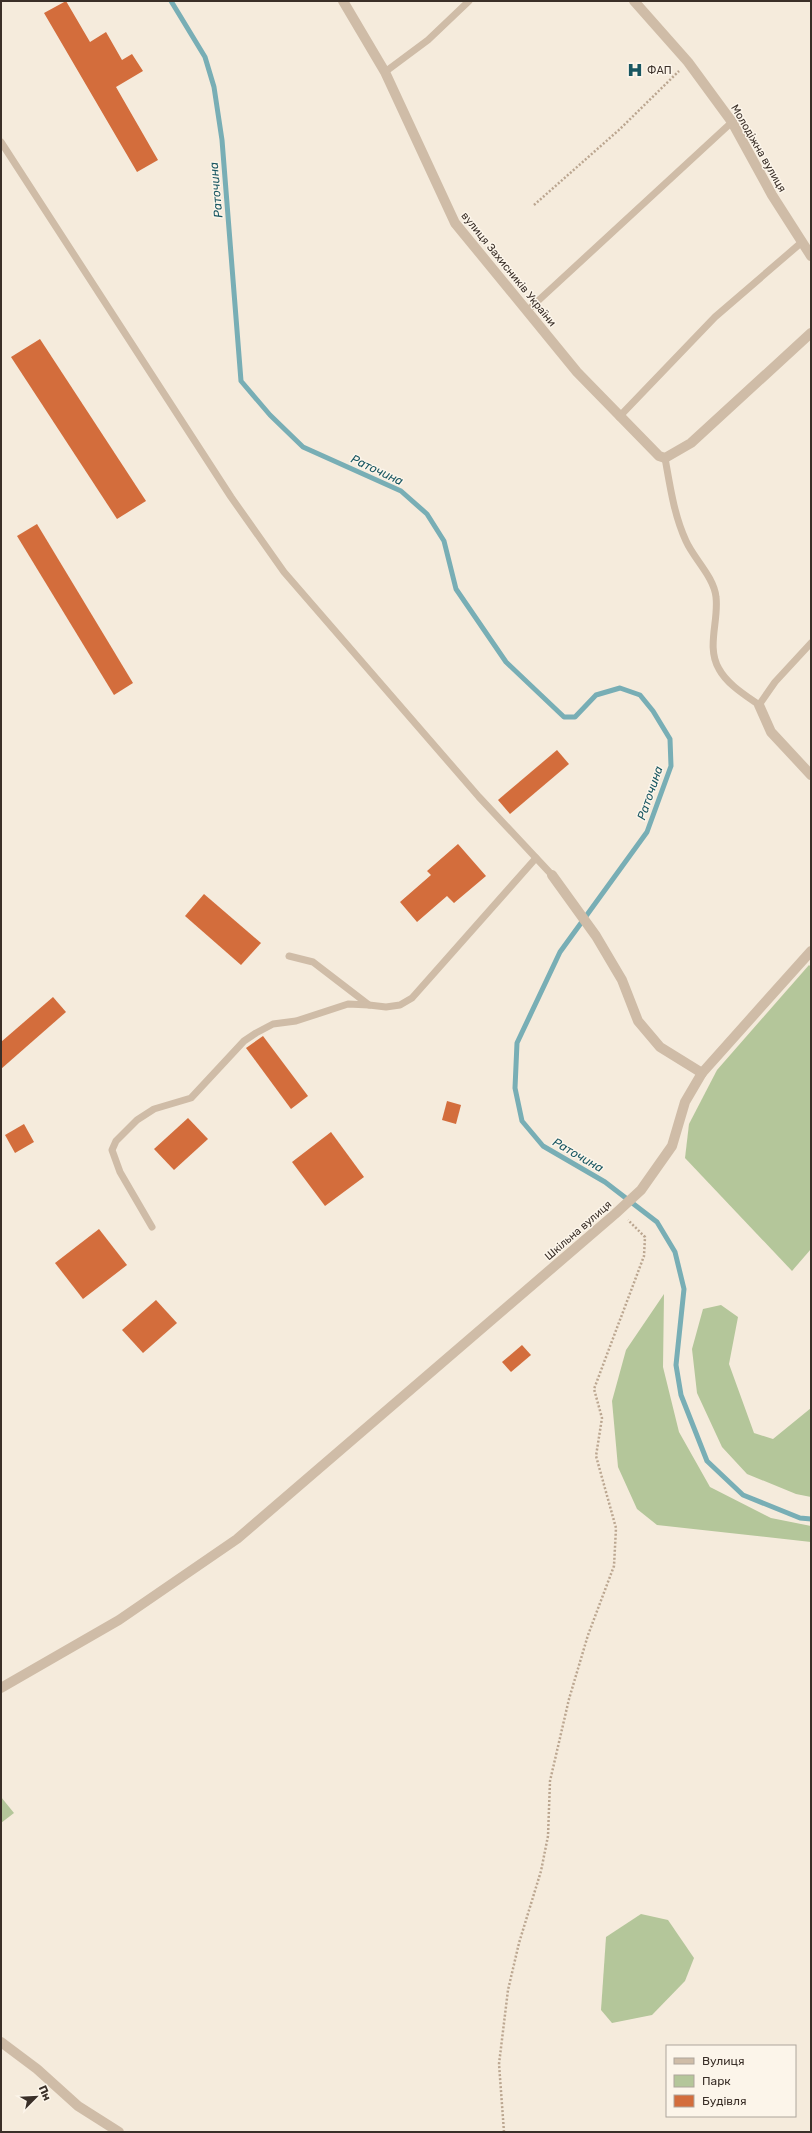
<svg xmlns="http://www.w3.org/2000/svg" width="812" height="2133" font-family="Rubik,sans-serif">
	<style>
		.green { fill: #b4c69a }
		.lines { fill: none; stroke-linecap: round; stroke-linejoin: round }
		.stream { stroke: #78aeb5; stroke-width: 5 }
		.building { fill: #d36d3c }
		.path { stroke: #bba690; stroke-width: 2.5; stroke-dasharray: 2 2; stroke-linecap: butt }
		.service { stroke: #cfbca7; stroke-width: 7 }
		.minor { stroke: #cfbca7; stroke-width: 10 }
		.tertiary { stroke: #cfbca7; stroke-width: 10 }
		.labels { text-anchor: middle; stroke-width: 3; stroke-linejoin: round; paint-order: stroke }
		.poi-label { font-size: 11px; fill: #3a2f28; stroke: #fcf5ea; text-anchor: start }
		.street-label { font-size: 11px; fill: #3a2f28; stroke: #fcf5ea }
		.water-label { font-size: 12px; font-style: italic; fill: #185661; stroke: #fcf5ea }
	</style>
	<rect width="100%" height="100%" fill="#f5ebdc"/>
	<g class="green">
		<path d="M 809,965 L 811,967 L 811,1249 L 792,1271 L 685,1158 L 689,1124 L 717,1070 Z"/>
		<path d="M 664,1294 L 663,1367 L 679,1432 L 710,1487 L 771,1518 L 811,1526 L 811,1542 L 657,1525 L 637,1509 L 618,1467 L 612,1401 L 626,1350 Z"/>
		<path d="M 721,1305 L 738,1317 L 729,1364 L 754,1433 L 773,1439 L 811,1408 L 811,1497 L 796,1494 L 747,1474 L 722,1447 L 697,1393 L 692,1349 L 703,1309 Z"/>
		<path d="M 1,1797 L 14,1813 L 1,1823 Z"/>
		<path d="M 641,1914 L 668,1920 L 694,1958 L 685,1981 L 652,2015 L 612,2023 L 601,2010 L 606,1937 Z"/>
	</g>
	<g class="lines">
		<path class="stream" d="M 171,1 L 205,57 L 214,87 L 222,140 L 241,381 L 270,415 L 303,447 L 401,491 L 427,514 L 444,541 L 456,589 L 506,662 L 564,717 L 575,717 L 596,695 L 620,688 L 640,695 L 653,711 L 670,739 L 671,766 L 647,832 L 560,952 L 517,1043 L 515,1088 L 522,1121 L 543,1146 L 605,1182 L 657,1222 L 675,1252 L 684,1289 L 676,1365 L 681,1395 L 707,1461 L 743,1495 L 800,1518 L 811,1519"/>
	</g>
	<g class="building">
		<path d="M 66,1 L 90,42 L 106,32 L 122,60 L 132,54 L 143,71 L 116,87 L 158,160 L 137,172 L 44,13 Z"/>
		<path d="M 40,339 L 146,501 L 117,519 L 11,357 Z"/>
		<path d="M 37,524 L 133,683 L 114,695 L 17,536 Z"/>
		<path d="M 557,750 L 569,764 L 510,814 L 498,800 Z"/>
		<path d="M 458,844 L 486,876 L 454,903 L 447,896 L 417,922 L 400,902 L 431,875 L 427,871 Z"/>
		<path d="M 204,894 L 261,943 L 241,965 L 185,916 Z"/>
		<path d="M 53,997 L 66,1012 L 1,1069 L 1,1042 Z"/>
		<path d="M 263,1036 L 308,1096 L 291,1109 L 246,1048 Z"/>
		<path d="M 447,1101 L 461,1105 L 456,1124 L 442,1120 Z"/>
		<path d="M 188,1118 L 208,1139 L 174,1170 L 154,1149 Z"/>
		<path d="M 24,1124 L 34,1142 L 15,1153 L 5,1135 Z"/>
		<path d="M 331,1132 L 364,1177 L 325,1206 L 292,1162 Z"/>
		<path d="M 99,1229 L 127,1265 L 83,1299 L 55,1263 Z"/>
		<path d="M 156,1300 L 177,1323 L 143,1353 L 122,1330 Z"/>
		<path d="M 522,1345 L 531,1355 L 511,1372 L 502,1362 Z"/>
	</g>
	<g class="lines">
		<g class="path">
			<path d="M 534,205 L 620,129 L 679,71"/>
			<path d="M 504,2132 L 499,2064 L 508,1990 L 519,1943 L 541,1871 L 548,1836 L 550,1781 L 569,1699 L 588,1635 L 614,1566 L 616,1528 L 596,1456 L 602,1418 L 594,1389 L 644,1256 L 645,1237 L 628,1220"/>
		</g>
		<g class="service">
			<path d="M 385,72 L 428,40 L 469,1"/>
			<path d="M 1,142 L 231,497 L 284,572 L 479,797 L 552,875"/>
			<path d="M 527,311 L 732,122"/>
			<path d="M 619,417 L 715,317 L 802,242"/>
			<path d="M 665,458 C 670,486 674,515 686,541 C 694,559 714,577 716,597 C 719,621 706,647 719,669 C 727,684 745,695 759,705 L 775,682 L 811,643"/>
			<path d="M 289,956 L 313,962 L 369,1005 L 386,1007 L 400,1005 L 412,998 L 536,858"/>
			<path d="M 152,1227 L 120,1172 L 112,1150 L 116,1141 L 137,1120 L 154,1109 L 191,1098 L 244,1041 L 256,1033 L 273,1024 L 296,1021 L 348,1004 L 369,1005"/>
		</g>
		<g class="minor">
			<path d="M 343,1 L 385,72 L 455,223 L 577,372 L 659,456 L 665,458 L 691,443 L 811,333"/>
			<path d="M 759,705 L 771,732 L 811,775"/>
			<path d="M 552,875 L 596,936 L 622,980 L 638,1021 L 660,1047 L 702,1073"/>
			<path d="M 1,1688 L 119,1620 L 237,1539 L 615,1214 L 641,1190 L 672,1146 L 685,1102 L 702,1073 L 811,951"/>
			<path d="M 1,2042 L 37,2069 L 78,2106 L 119,2132"/>
		</g>
		<path class="tertiary" d="M 634,1 L 688,62 L 732,122 L 772,195 L 811,256"/>
	</g>
	<defs>
		<symbol id="hospital-bare" viewBox="-9 -9 18 18"><path d="M-5-5h3v3.5h4V-5h3V5h-3V1.5h-4V5h-3Z" fill="#185661" stroke="#fcf5ea" stroke-width="2.5" paint-order="stroke"/></symbol>
	</defs>
	<g fill-rule="evenodd">
		<use href="#hospital-bare" x="624" y="59" width="22" height="22"/>
	</g>
	<g class="labels">
		<g class="poi-label">
			<text x="647" y="74">ФАП</text>
		</g>
		<g class="street-label">
			<text transform="translate(759 148) rotate(60)" y="4">Молодіжна вулиця</text>
			<text transform="translate(509 269) rotate(51)" y="4">вулиця Захисників України</text>
			<text transform="translate(578 1230) rotate(-41)" y="4">Шкільна вулиця</text>
		</g>
		<g class="water-label">
			<text transform="translate(216 190) rotate(-95)" y="4">Раточина</text>
			<text transform="translate(377 470) rotate(25)" y="4">Раточина</text>
			<text transform="translate(650 793) rotate(-71)" y="4">Раточина</text>
			<text transform="translate(578 1155) rotate(30)" y="4">Раточина</text>
		</g>
	</g>
	<rect width="812" height="2133" fill="none" stroke="#3a2f28" stroke-width="4"/>
	<rect x="666" y="2045" width="130" height="72" fill="#fcf5ea" stroke="#aea69c"/>
	<rect x="674" y="2058" width="20" height="6" fill="#cfbca7" stroke="#aea69c"/>
	<text x="702" y="2065" font-size="12" fill="#3a2f28">Вулиця</text>
	<rect x="674" y="2075" width="20" height="12" fill="#b4c69a" stroke="#aea69c"/>
	<text x="702" y="2085" font-size="12" fill="#3a2f28">Парк</text>
	<rect x="674" y="2095" width="20" height="12" fill="#d36d3c" stroke="#aea69c"/>
	<text x="702" y="2105" font-size="12" fill="#3a2f28">Будівля</text>
	<g transform="translate(36 2097) rotate(66)" stroke="#fcf5ea" stroke-width="3" paint-order="stroke">
	<path d="M0-3L7 15L0 10L-7 15Z" fill="#3a2f28"/>
	<text y="-6" font-size="11" font-weight="bold" text-anchor="middle" fill="#3a2f28">Пн</text>
	</g>
</svg>
